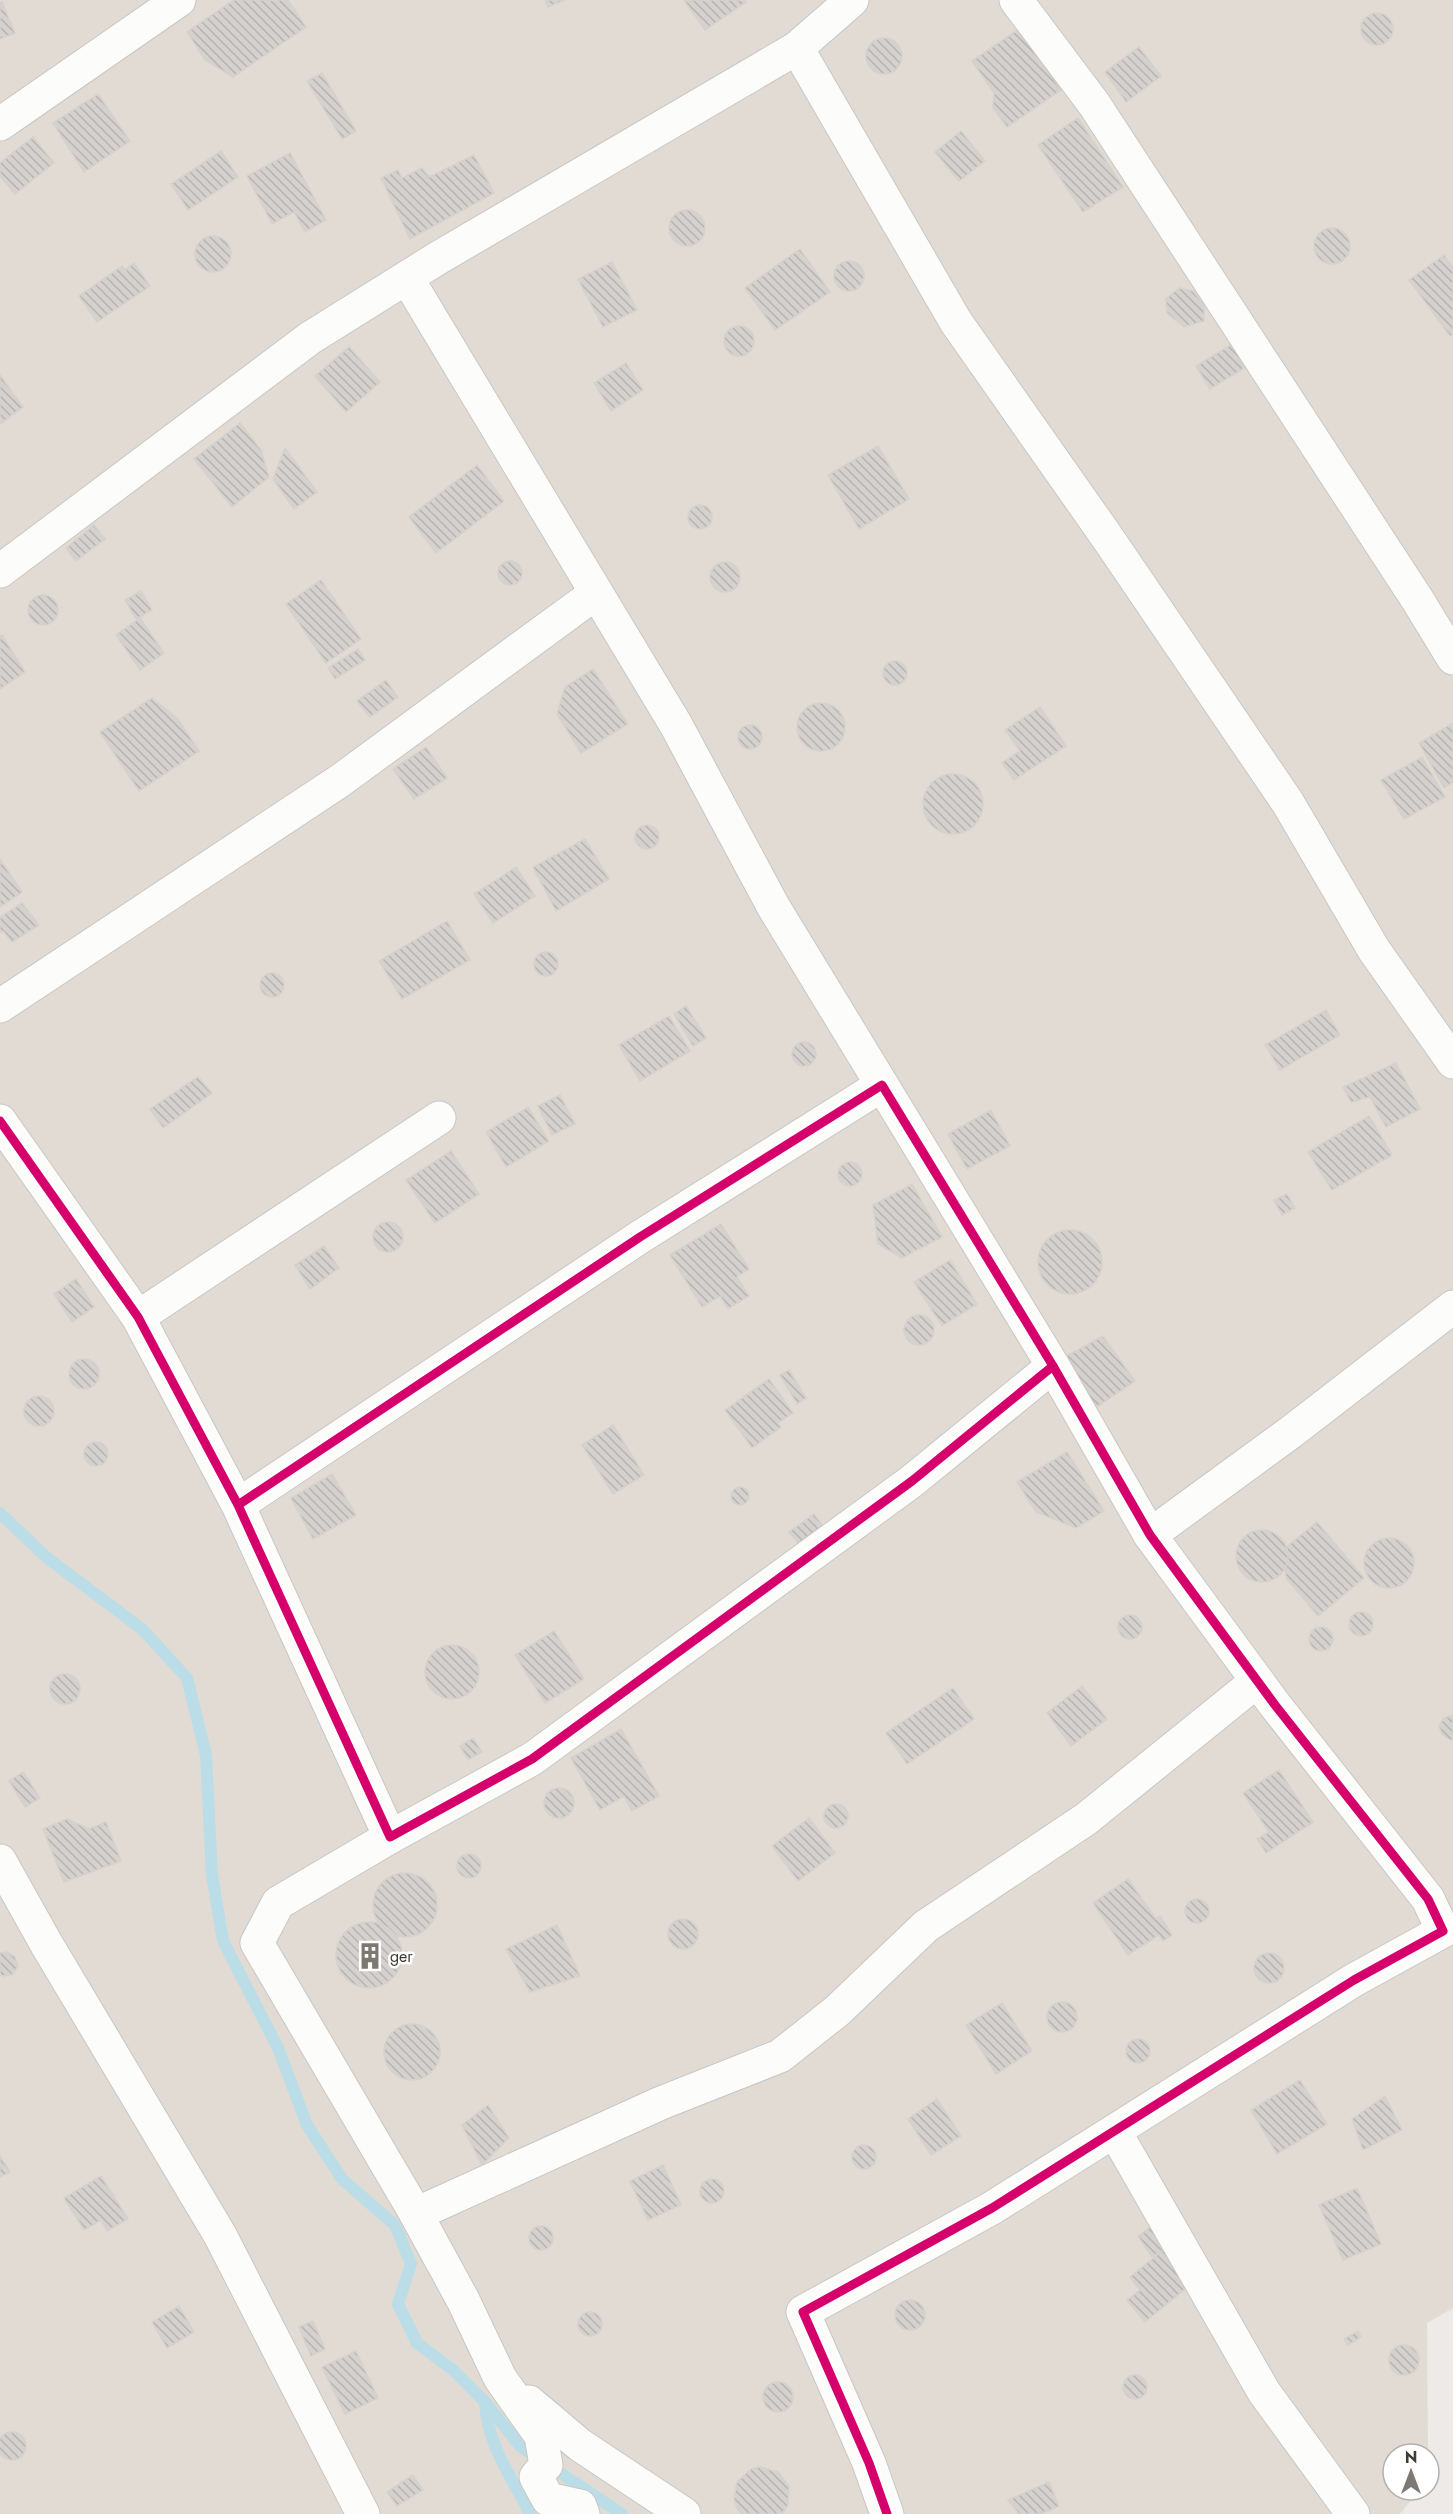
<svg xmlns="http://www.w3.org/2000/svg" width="1453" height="2514" font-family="Jost,sans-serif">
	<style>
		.residential { fill: #e1dbd4 }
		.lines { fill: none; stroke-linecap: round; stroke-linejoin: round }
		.stream { stroke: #badde8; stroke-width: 12 }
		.building { fill: url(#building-back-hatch); stroke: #d5d1cd; stroke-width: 1.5 }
		.street-casing { stroke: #c9c6c3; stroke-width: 35 }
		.street { stroke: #fcfcfb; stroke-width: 33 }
		.cycleway-casing { stroke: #fff; stroke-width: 13 }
		.cycleway { stroke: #d6006c; stroke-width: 9 }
		.labels { text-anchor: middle; stroke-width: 5; stroke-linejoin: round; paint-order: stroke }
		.poi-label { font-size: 16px; fill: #423b34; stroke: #fff; text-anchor: start }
	</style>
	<defs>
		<pattern id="building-back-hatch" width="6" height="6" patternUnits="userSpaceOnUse" patternTransform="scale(1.5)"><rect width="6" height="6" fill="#d5d1ce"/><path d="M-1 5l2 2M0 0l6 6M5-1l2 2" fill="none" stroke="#b8b4b2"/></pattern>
	</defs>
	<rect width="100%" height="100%" fill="#edeae7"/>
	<path class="residential" d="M 0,0 L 1453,0 L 1453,2308 L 1427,2323 L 1428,2454 L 1393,2454 L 1393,2490 L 1419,2490 L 1400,2514 L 0,2514 Z"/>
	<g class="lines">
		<g class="stream">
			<path d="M 0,1513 L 46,1557 L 142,1629 L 187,1678 L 206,1755 L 212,1875 L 223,1941 L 278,2048 L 307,2125 L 342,2179 L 395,2225 L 411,2264 L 398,2304 L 417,2343 L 453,2370 L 485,2402 L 520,2446 L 622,2514"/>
			<path d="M 485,2403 C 488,2447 511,2475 530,2514"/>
		</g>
	</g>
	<g class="building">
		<path d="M 234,0 L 288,0 L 306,27 L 233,77 L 205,60 L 187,32 Z"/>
		<path d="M 545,0 L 565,0 L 548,7 Z"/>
		<path d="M 684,0 L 745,0 L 746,2 L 705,30 Z"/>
		<path d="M 2,2 L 15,33 L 0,39 L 0,3 Z"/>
		<circle cx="1377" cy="29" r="16"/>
		<path d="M 1019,29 L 1061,90 L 1007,127 L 993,108 L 994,93 L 972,61 Z"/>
		<circle cx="884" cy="56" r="18"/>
		<path d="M 1139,47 L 1161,76 L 1126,102 L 1105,72 Z"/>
		<path d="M 322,73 L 356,131 L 342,139 L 307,81 Z"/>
		<path d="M 98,94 L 130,141 L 84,172 L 53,123 Z"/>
		<path d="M 1078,118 L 1123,187 L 1083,212 L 1038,145 Z"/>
		<path d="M 961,131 L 985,161 L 959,181 L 935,152 Z"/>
		<path d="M 33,137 L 54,163 L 15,194 L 0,176 L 0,163 Z"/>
		<path d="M 221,151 L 238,177 L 188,210 L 171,184 Z"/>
		<path d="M 290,153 L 326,220 L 305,232 L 294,212 L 272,224 L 247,176 Z"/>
		<path d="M 474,155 L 494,193 L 410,239 L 381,178 L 398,170 L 402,178 L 422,168 L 429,177 Z"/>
		<circle cx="687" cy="228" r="18"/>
		<circle cx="1332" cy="246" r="18"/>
		<circle cx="213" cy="254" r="18"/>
		<path d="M 800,249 L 830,292 L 775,330 L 745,288 Z"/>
		<path d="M 1444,255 L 1453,268 L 1453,334 L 1450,336 L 1409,280 Z"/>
		<circle cx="849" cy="276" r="15"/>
		<path d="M 612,262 L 637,310 L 603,327 L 578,279 Z"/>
		<path d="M 134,263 L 150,286 L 141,292 L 125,270 Z"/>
		<path d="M 122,266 L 141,292 L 97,322 L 79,296 Z"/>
		<path d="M 1179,288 L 1193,291 L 1204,305 L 1204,321 L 1184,327 L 1167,313 L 1166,299 Z"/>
		<circle cx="739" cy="341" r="15"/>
		<path d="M 1232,344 L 1246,367 L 1210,389 L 1196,366 Z"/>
		<path d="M 349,347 L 380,382 L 346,412 L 315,376 Z"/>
		<path d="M 626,363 L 643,390 L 611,411 L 594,383 Z"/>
		<path d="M 0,375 L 23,407 L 0,424 Z"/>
		<path d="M 240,423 L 261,450 L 269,477 L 232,507 L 194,459 Z"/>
		<path d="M 878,446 L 909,499 L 859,529 L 828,475 Z"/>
		<path d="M 285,448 L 317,492 L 294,509 L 273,479 Z"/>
		<path d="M 477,465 L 504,501 L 436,553 L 409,517 Z"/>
		<circle cx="700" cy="517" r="12"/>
		<path d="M 94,525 L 105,539 L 76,561 L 66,548 Z"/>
		<circle cx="510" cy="573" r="12"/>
		<circle cx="725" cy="577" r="15"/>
		<path d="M 321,580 L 361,639 L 326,663 L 286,604 Z"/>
		<path d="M 141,591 L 152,610 L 136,619 L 125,600 Z"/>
		<circle cx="43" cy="610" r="15"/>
		<path d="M 140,618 L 164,653 L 140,670 L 116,635 Z"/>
		<path d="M 2,635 L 25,672 L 0,689 L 0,636 Z"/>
		<path d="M 358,649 L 365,660 L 335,679 L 328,668 Z"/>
		<circle cx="895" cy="673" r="12"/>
		<path d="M 593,669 L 628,724 L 581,753 L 557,714 L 565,687 Z"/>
		<path d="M 386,680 L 398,697 L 370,717 L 357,701 Z"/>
		<path d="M 152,698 L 178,719 L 199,751 L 139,791 L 100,732 Z"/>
		<circle cx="821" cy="727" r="24"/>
		<path d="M 1040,707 L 1066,746 L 1014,780 L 1002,763 L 1020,751 L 1005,730 Z"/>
		<path d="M 1453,723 L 1453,782 L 1444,788 L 1419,743 Z"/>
		<circle cx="750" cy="737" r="12"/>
		<path d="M 426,747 L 447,778 L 414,799 L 393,769 Z"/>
		<path d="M 1422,757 L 1445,797 L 1404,819 L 1381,780 Z"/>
		<circle cx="953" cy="804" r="30"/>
		<circle cx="647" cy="837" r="12"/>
		<path d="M 585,839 L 609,879 L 556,911 L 533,867 Z"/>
		<path d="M 0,859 L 22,892 L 0,907 Z"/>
		<path d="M 516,867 L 535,896 L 493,923 L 474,894 Z"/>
		<path d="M 22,903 L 39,925 L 12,942 L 3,931 L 0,933 L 0,917 Z"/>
		<path d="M 447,921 L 470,960 L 402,999 L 379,961 Z"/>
		<circle cx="546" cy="964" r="12"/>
		<circle cx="272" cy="985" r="12"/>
		<path d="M 686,1006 L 706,1038 L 693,1046 L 674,1014 Z"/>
		<path d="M 1326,1010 L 1340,1035 L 1280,1070 L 1265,1045 Z"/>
		<path d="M 669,1016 L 690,1051 L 640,1081 L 619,1045 Z"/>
		<circle cx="804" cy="1054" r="12"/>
		<path d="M 1396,1063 L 1420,1109 L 1386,1127 L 1370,1097 L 1351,1102 L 1343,1087 Z"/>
		<path d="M 198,1077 L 212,1093 L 163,1128 L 150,1109 Z"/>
		<path d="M 560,1095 L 575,1124 L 552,1135 L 538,1106 Z"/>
		<path d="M 528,1107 L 549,1141 L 506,1167 L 486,1132 Z"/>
		<path d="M 991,1110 L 1010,1146 L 967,1169 L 948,1134 Z"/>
		<path d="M 1369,1116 L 1392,1155 L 1332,1190 L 1308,1152 Z"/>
		<path d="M 451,1151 L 479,1194 L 435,1223 L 406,1180 Z"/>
		<circle cx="850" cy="1174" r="12"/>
		<path d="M 912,1184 L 942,1237 L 902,1258 L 878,1244 L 873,1205 Z"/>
		<path d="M 1287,1194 L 1295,1208 L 1282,1215 L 1274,1200 Z"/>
		<circle cx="388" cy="1237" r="15"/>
		<path d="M 721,1224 L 749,1269 L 737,1277 L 749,1296 L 728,1309 L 720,1296 L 702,1307 L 670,1255 Z"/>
		<circle cx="1070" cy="1262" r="32"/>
		<path d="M 324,1246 L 339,1268 L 310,1289 L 295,1265 Z"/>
		<path d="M 950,1260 L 977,1304 L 942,1326 L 914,1282 Z"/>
		<path d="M 76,1279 L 94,1307 L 72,1322 L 54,1294 Z"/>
		<circle cx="919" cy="1330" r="15"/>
		<path d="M 1103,1336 L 1135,1381 L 1089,1412 L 1061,1359 Z"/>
		<circle cx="84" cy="1374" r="15"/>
		<path d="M 789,1370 L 806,1398 L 797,1404 L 780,1375 Z"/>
		<path d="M 769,1379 L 793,1413 L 778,1423 L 781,1427 L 752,1448 L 725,1410 Z"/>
		<circle cx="39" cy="1411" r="15"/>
		<path d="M 613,1425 L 644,1475 L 613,1494 L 582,1445 Z"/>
		<circle cx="96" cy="1454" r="12"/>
		<path d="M 1067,1452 L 1104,1511 L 1076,1528 L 1036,1512 L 1017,1482 Z"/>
		<path d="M 332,1474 L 356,1515 L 313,1539 L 291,1498 Z"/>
		<circle cx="740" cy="1496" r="9"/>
		<path d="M 814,1514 L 823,1526 L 799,1544 L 789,1532 Z"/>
		<path d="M 1317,1522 L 1364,1578 L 1318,1616 L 1286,1578 L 1284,1549 Z"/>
		<circle cx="1262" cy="1556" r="26"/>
		<circle cx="1389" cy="1563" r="25"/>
		<circle cx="1361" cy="1624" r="12"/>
		<circle cx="1130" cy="1627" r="12"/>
		<circle cx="1321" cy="1639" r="12"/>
		<path d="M 554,1631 L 584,1679 L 545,1703 L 515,1655 Z"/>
		<circle cx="452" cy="1672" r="27"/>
		<circle cx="65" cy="1689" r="15"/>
		<path d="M 1082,1686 L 1107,1719 L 1071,1746 L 1047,1713 Z"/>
		<path d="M 953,1688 L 974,1719 L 907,1764 L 886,1733 Z"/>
		<path d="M 1453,1715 L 1453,1739 L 1450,1740 L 1442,1734 L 1439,1726 L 1444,1718 Z"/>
		<path d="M 621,1729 L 659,1796 L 632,1811 L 624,1796 L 600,1810 L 571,1758 Z"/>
		<path d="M 473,1738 L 482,1752 L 468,1760 L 460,1746 Z"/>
		<path d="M 1279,1770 L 1313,1822 L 1266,1853 L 1257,1839 L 1269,1832 L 1243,1793 Z"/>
		<path d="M 23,1772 L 40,1798 L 25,1807 L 9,1781 Z"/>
		<circle cx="559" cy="1803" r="15"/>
		<circle cx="836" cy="1816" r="12"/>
		<path d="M 809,1818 L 835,1853 L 798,1881 L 772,1846 Z"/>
		<path d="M 67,1819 L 89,1829 L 106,1822 L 121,1861 L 64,1882 L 43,1829 Z"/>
		<circle cx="469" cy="1866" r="12"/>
		<circle cx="405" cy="1905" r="32"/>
		<path d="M 1128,1879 L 1156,1919 L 1160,1916 L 1172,1935 L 1163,1941 L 1159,1935 L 1128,1955 L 1093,1903 Z"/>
		<circle cx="1197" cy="1911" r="12"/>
		<circle cx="683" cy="1934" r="15"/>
		<circle cx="369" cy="1955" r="33"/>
		<path d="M 557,1925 L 580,1976 L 530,1992 L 506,1949 Z"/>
		<path d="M 7,1952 L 15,1957 L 18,1966 L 13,1974 L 3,1976 L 0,1975 L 0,1953 Z"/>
		<circle cx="1269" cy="1968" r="15"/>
		<circle cx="1062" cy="2017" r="15"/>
		<path d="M 1002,2003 L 1032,2051 L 996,2074 L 966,2025 Z"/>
		<circle cx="412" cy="2052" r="28"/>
		<circle cx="1138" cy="2051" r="12"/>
		<path d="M 1300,2080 L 1327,2124 L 1277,2154 L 1251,2110 Z"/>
		<path d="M 1385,2096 L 1402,2130 L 1363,2150 L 1352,2119 Z"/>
		<path d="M 937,2099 L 961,2136 L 931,2155 L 908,2119 Z"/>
		<path d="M 488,2105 L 509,2138 L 482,2165 L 462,2125 Z"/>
		<circle cx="864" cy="2157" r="12"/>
		<path d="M 0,2156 L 10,2172 L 0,2177 Z"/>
		<path d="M 663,2165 L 681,2205 L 648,2220 L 630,2181 Z"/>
		<path d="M 101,2176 L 128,2219 L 107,2231 L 101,2220 L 84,2230 L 64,2198 Z"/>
		<circle cx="712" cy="2191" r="12"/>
		<path d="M 1357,2188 L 1381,2244 L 1343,2260 L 1319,2205 Z"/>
		<circle cx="541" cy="2238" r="12"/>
		<path d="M 1151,2227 L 1166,2248 L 1152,2257 L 1138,2236 Z"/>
		<path d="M 1163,2250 L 1190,2285 L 1145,2322 L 1127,2300 L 1140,2290 L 1130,2277 Z"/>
		<circle cx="910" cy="2315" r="15"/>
		<path d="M 179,2306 L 194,2332 L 167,2348 L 152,2322 Z"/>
		<circle cx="590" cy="2324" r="12"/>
		<path d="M 313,2321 L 325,2349 L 311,2356 L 299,2327 Z"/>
		<path d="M 1358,2331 L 1361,2337 L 1348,2345 L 1344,2339 Z"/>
		<circle cx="1404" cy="2360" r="15"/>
		<path d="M 356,2351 L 378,2398 L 345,2414 L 322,2367 Z"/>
		<circle cx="1135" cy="2387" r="12"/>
		<circle cx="778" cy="2397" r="15"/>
		<circle cx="12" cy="2446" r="14"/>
		<path d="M 760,2467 L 778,2472 L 789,2486 L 788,2505 L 782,2514 L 741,2514 L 737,2508 L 734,2499 L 737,2482 L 751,2469 Z"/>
		<path d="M 413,2475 L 423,2490 L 397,2506 L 387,2492 Z"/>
		<path d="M 1049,2482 L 1059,2506 L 1041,2514 L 1019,2514 L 1008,2500 Z"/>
	</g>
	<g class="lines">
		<defs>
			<g id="street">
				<path d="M 1016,0 L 1094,104 L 1417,599 L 1453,658"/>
				<path d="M 797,48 L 956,322 L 1107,537 L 1288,803 L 1374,950 L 1453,1062"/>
				<path d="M 0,124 L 179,0"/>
				<path d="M 407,278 L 676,725 L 773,906 L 882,1085"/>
				<path d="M 0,571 L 310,338 L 438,258 L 797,48 L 852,0"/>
				<path d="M 0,1006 L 341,780 L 596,593"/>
				<path d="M 0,1121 L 138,1317 L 238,1505 L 390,1837 L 532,1759 L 912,1481 L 1053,1366 L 882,1085 L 640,1237 L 238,1505"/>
				<path d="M 138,1317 L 439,1118"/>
				<path d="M 1150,1535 L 1291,1432 L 1453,1307"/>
				<path d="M 390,1837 L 278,1903 L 257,1943 L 416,2214 L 661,2103 L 780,2056 L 837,2011 L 926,1926 L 1086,1819 L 1257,1681"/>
				<path d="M 0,1861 L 47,1945 L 220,2235 L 363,2514"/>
				<path d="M 1115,2132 L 1264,2392 L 1353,2514"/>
				<path d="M 416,2214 L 463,2300 L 500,2378 L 541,2436 L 546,2465 L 536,2477 L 548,2499 L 580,2506 L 583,2514"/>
				<path d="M 529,2402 L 580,2445 L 684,2514"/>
				<path d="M 887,2514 L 869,2463 L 803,2312 L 992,2208 L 1354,1980 L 1443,1931 L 1428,1899 L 1275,1705 L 1150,1535 L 1053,1366"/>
			</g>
		</defs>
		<use href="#street" class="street-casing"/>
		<use href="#street" class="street"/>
		<defs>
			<g id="cycleway">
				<path d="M 0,1121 L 138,1317 L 238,1505 L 390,1837 L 532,1759 L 912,1481 L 1053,1366 L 882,1085 L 640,1237 L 238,1505"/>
				<path d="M 887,2514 L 869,2463 L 803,2312 L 992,2208 L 1354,1980 L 1443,1931 L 1428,1899 L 1275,1705 L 1150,1535 L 1053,1366"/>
			</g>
		</defs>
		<use href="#cycleway" class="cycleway-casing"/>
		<use href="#cycleway" class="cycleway"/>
	</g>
	<defs>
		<symbol id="building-bare" viewBox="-9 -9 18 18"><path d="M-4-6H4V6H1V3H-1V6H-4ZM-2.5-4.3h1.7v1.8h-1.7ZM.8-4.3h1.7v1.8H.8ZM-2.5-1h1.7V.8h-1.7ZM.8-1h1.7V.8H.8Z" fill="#7e7873" stroke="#fff" stroke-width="2.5" paint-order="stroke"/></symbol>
	</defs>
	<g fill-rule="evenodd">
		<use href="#building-bare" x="351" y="1937" width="38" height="38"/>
	</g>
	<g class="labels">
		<g class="poi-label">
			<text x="390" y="1962">ger</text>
		</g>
	</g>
	<g transform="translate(1411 2472)"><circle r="28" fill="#ffffff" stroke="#b3b1ae" stroke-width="1.5"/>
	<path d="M0-4.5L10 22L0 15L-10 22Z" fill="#7e7873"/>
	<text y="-9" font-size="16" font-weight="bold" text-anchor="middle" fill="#423b34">N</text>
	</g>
</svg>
